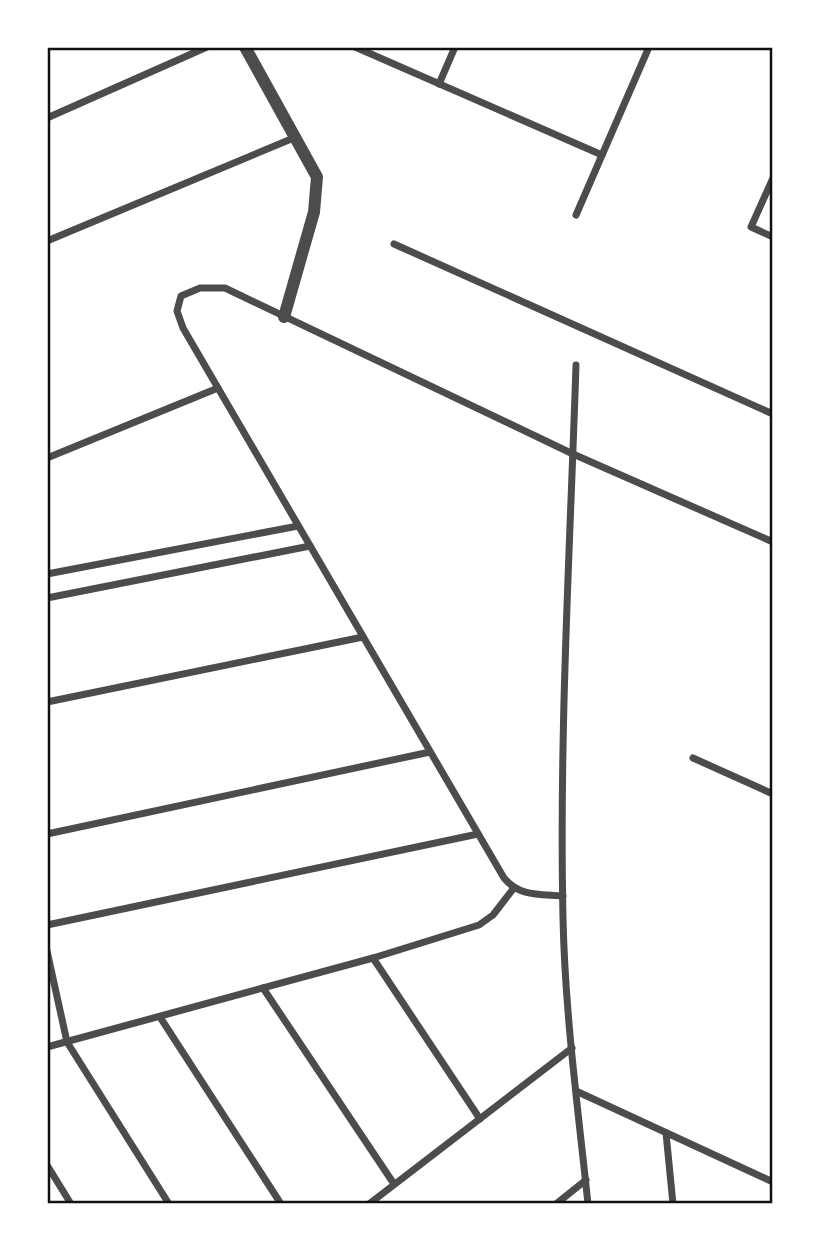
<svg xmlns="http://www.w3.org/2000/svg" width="820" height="1251" font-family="Lato,sans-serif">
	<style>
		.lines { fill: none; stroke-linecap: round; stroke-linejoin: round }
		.minor { stroke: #4c4c4c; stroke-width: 7 }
		.tertiary { stroke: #4c4c4c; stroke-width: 12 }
		.neatline { fill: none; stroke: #111; stroke-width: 2.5 }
	</style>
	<rect width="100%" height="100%" fill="#fff"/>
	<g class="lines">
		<g class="minor">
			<path d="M 355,47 L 602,155"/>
			<path d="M 439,84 L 455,47"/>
			<path d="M 47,118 L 207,47"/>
			<path d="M 773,178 L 751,227 L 773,237"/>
			<path d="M 576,215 L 649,47"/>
			<path d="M 47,241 L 296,137"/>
			<path d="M 394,244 L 773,414"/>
			<path d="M 576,365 C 570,549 559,734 563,918 C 565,1013 578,1109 588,1204"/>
			<path d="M 47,458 L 218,388"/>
			<path d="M 47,574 L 298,526"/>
			<path d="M 47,598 L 310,546"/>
			<path d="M 47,702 L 363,637"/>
			<path d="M 693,758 L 773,794"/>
			<path d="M 47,834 L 430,752"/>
			<path d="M 563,896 C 539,894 520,897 504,878 L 183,328 L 177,311 L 181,296 L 200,288 L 225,288 L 573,454 L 773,542"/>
			<path d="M 47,925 L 478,834"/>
			<path d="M 47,951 L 67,1042 L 169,1204"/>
			<path d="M 373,958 L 480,1119"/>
			<path d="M 263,988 L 394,1184"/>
			<path d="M 160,1017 L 281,1204"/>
			<path d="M 47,1047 L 373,958 L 479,925 L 493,915 L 513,889"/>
			<path d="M 576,1091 L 773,1182"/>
			<path d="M 666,1133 L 673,1204"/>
			<path d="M 47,1165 L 71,1204"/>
			<path d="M 369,1204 L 572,1048"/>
			<path d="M 556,1204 L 586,1180"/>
		</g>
		<path class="tertiary" d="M 245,47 L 317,177 L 314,212 L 284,317"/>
	</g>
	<rect width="820" height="1251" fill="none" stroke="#ffffff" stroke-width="98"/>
	<rect x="49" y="49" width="722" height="1153" class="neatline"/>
</svg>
